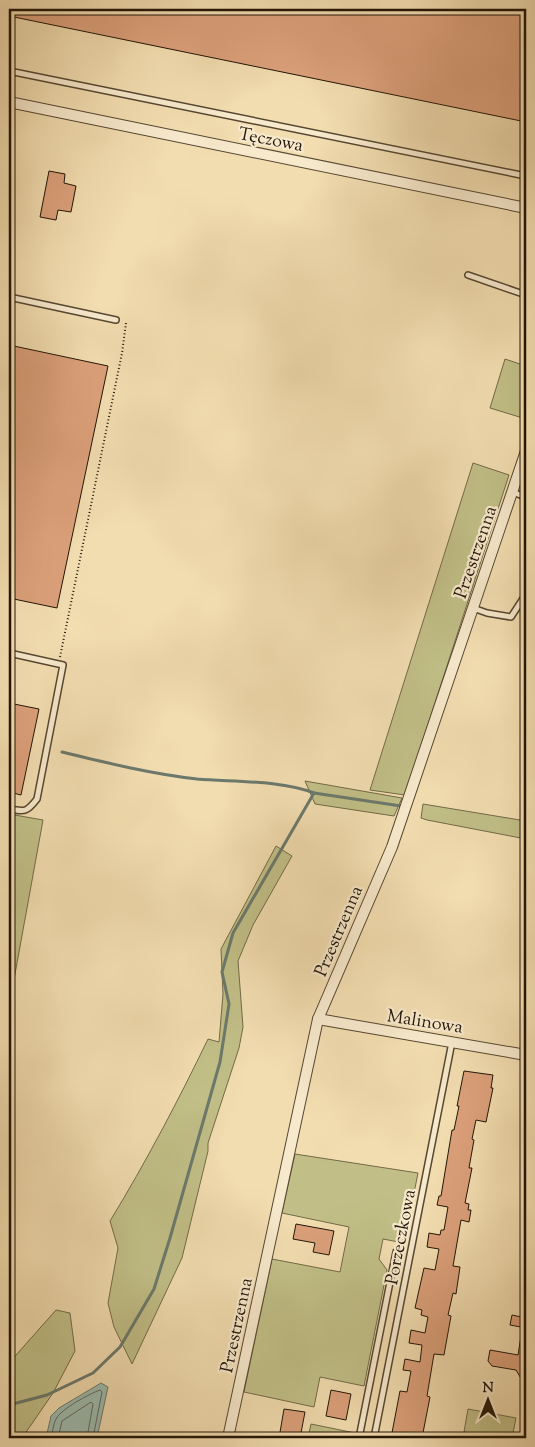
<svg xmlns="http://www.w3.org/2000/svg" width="535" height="1447" font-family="'Sorts Mill Goudy',serif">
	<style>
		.green { fill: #c1bf87; stroke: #726a47 }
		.water { fill: #9cbbb0; stroke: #6b796c }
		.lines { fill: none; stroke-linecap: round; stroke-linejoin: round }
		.shore { stroke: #5f685c; stroke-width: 1 }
		.stream { stroke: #6b796c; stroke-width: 3 }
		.building { fill: #dba07a; stroke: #221507 }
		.service-casing { stroke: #564731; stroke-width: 8 }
		.minor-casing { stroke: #564731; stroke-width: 12 }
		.path { stroke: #221507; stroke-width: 2; stroke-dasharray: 1 2.5; stroke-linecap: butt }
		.service { stroke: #f7e9cc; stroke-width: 5 }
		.minor { stroke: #f7e9cc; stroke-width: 10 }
		.labels { text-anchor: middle; stroke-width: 4.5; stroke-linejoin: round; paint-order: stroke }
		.street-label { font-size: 18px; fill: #221507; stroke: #f7e9cc }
	</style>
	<rect width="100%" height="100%" fill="#f2ddb0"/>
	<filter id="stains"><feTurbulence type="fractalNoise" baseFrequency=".004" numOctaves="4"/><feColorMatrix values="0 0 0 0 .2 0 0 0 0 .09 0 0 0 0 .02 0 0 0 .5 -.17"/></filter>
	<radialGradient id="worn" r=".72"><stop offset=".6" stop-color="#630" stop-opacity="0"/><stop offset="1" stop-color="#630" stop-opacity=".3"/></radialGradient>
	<g class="green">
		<path d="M 505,359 L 526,366 L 526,419 L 490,408 Z"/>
		<path d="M 473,463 L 509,475 L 405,795 L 370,790 Z"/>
		<path d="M 305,781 L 402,798 L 394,816 L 315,804 Z"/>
		<path d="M 423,804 L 526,821 L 526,839 L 427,820 L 421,818 Z"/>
		<path d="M 9,814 L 43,820 L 9,1007 Z"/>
		<path d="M 276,846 L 292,856 L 253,925 L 238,961 L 243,1027 L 239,1048 L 208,1143 L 208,1151 L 182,1258 L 132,1364 L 114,1327 L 108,1303 L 118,1248 L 110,1221 C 146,1162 178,1101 208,1039 L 219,1042 L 223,994 L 221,949 Z"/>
		<path d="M 295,1154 L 418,1173 L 404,1243 L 383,1239 L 379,1259 L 387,1270 L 364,1386 L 320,1377 L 314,1407 L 244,1392 L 272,1259 L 340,1272 L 349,1227 L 282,1213 Z"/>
		<path d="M 56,1310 L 70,1313 L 75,1351 L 53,1393 L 22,1438 L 9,1438 L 9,1363 Z"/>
		<path d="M 468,1409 L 516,1418 L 512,1438 L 499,1438 L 464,1432 Z"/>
		<path d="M 311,1424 L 355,1433 L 354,1438 L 308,1438 Z"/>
	</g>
	<path class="water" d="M 101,1383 L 108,1387 L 97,1438 L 46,1438 L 51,1416 L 59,1408 Z"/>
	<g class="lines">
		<g class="shore">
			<path d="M 51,1438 C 53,1432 53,1424 56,1419 C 61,1409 89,1394 100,1390 L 102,1392 L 93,1438"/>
			<path d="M 58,1438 L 62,1421 L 91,1402 L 93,1404 L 87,1438"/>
		</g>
		<g class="stream">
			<path d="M 62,752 C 107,763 152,774 197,779 C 234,782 281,780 314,793"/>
			<path d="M 9,1405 L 47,1395 L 93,1373 L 120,1347 L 154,1289 L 170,1238 L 220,1062 L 229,1004 L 222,972 L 233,933 L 314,793 L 401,806"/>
		</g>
	</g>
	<g class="building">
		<path d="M 9,9 L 526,9 L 526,122 L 9,16 Z"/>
		<path d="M 49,171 L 65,174 L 64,183 L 76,186 L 71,212 L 58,210 L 56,220 L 40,217 Z"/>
		<path d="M 9,345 L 108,366 L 57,608 L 9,598 Z"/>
		<path d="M 9,703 L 39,709 L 21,795 L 9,792 Z"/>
		<path d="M 464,1071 L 493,1075 L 491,1088 L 493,1088 L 486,1122 L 476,1120 L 472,1139 L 474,1140 L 469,1168 L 472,1168 L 465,1203 L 469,1204 L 468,1210 L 471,1210 L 469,1222 L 461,1220 L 453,1266 L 460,1267 L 456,1294 L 453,1293 L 448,1315 L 451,1316 L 444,1355 L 434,1354 L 427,1396 L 430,1397 L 422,1438 L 391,1438 L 400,1391 L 407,1392 L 411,1371 L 403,1370 L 405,1359 L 420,1362 L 422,1345 L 409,1343 L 411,1330 L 425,1333 L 428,1317 L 421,1315 L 422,1310 L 415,1308 L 424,1268 L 435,1270 L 439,1249 L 427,1247 L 429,1233 L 440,1235 L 441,1230 L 444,1230 L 448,1207 L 437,1205 L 439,1196 L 441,1196 L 452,1130 L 454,1130 L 459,1106 L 457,1106 Z"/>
		<path d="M 296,1224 L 334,1231 L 329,1255 L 313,1252 L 315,1243 L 293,1239 Z"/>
		<path d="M 512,1315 L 526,1318 L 526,1328 L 510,1325 Z"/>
		<path d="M 521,1336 L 526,1337 L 526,1387 L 516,1370 L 492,1366 L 488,1361 L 490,1350 L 518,1355 Z"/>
		<path d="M 331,1390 L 351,1394 L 346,1420 L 326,1416 Z"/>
		<path d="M 284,1409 L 305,1412 L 300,1438 L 279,1438 Z"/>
	</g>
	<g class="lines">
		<defs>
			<g id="service">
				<path d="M 9,71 L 526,176"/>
				<path d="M 468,275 L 526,295"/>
				<path d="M 9,297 L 116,320"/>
				<path d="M 512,492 L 526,497"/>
				<path d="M 473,608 L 487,613 L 511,617 L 526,594"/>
				<path d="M 9,653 L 63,665 L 37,799 C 27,812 25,812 9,809"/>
				<path d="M 359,1438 L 396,1252"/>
				<path d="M 374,1438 L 452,1042"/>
			</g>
			<g id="minor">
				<path d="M 9,102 L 526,208"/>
				<path d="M 318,1019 L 526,1055"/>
				<path d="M 228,1438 L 318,1019 L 392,847 L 526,451"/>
			</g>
		</defs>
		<use href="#service" class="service-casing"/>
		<use href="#minor" class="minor-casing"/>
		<path class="path" d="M 60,657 L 122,353 L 126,323 L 124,322"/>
		<use href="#service" class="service"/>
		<use href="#minor" class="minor"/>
	</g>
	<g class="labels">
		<g class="street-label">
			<text transform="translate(271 139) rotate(11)" y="6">Tęczowa</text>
			<text transform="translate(475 552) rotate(-71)" y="6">Przestrzenna</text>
			<text transform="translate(338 931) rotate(-67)" y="6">Przestrzenna</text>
			<text transform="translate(425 1021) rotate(9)" y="6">Malinowa</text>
			<text transform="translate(400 1237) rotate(-79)" y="6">Porzeczkowa</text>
			<text transform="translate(236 1325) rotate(-78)" y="6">Przestrzenna</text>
		</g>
	</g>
	<rect width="535" height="1447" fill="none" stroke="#f2ddb0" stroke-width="30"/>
	<rect x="10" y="10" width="515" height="1427" fill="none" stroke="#221507" stroke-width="2.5"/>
	<rect x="15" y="15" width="505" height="1417" fill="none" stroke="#221507"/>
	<g transform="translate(488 1400)" stroke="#f7e9cc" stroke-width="4" paint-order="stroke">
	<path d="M0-4L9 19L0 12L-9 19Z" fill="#221507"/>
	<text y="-8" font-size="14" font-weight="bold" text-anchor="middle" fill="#221507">N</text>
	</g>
	<rect width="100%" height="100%" filter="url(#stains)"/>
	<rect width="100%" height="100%" fill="url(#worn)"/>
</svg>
